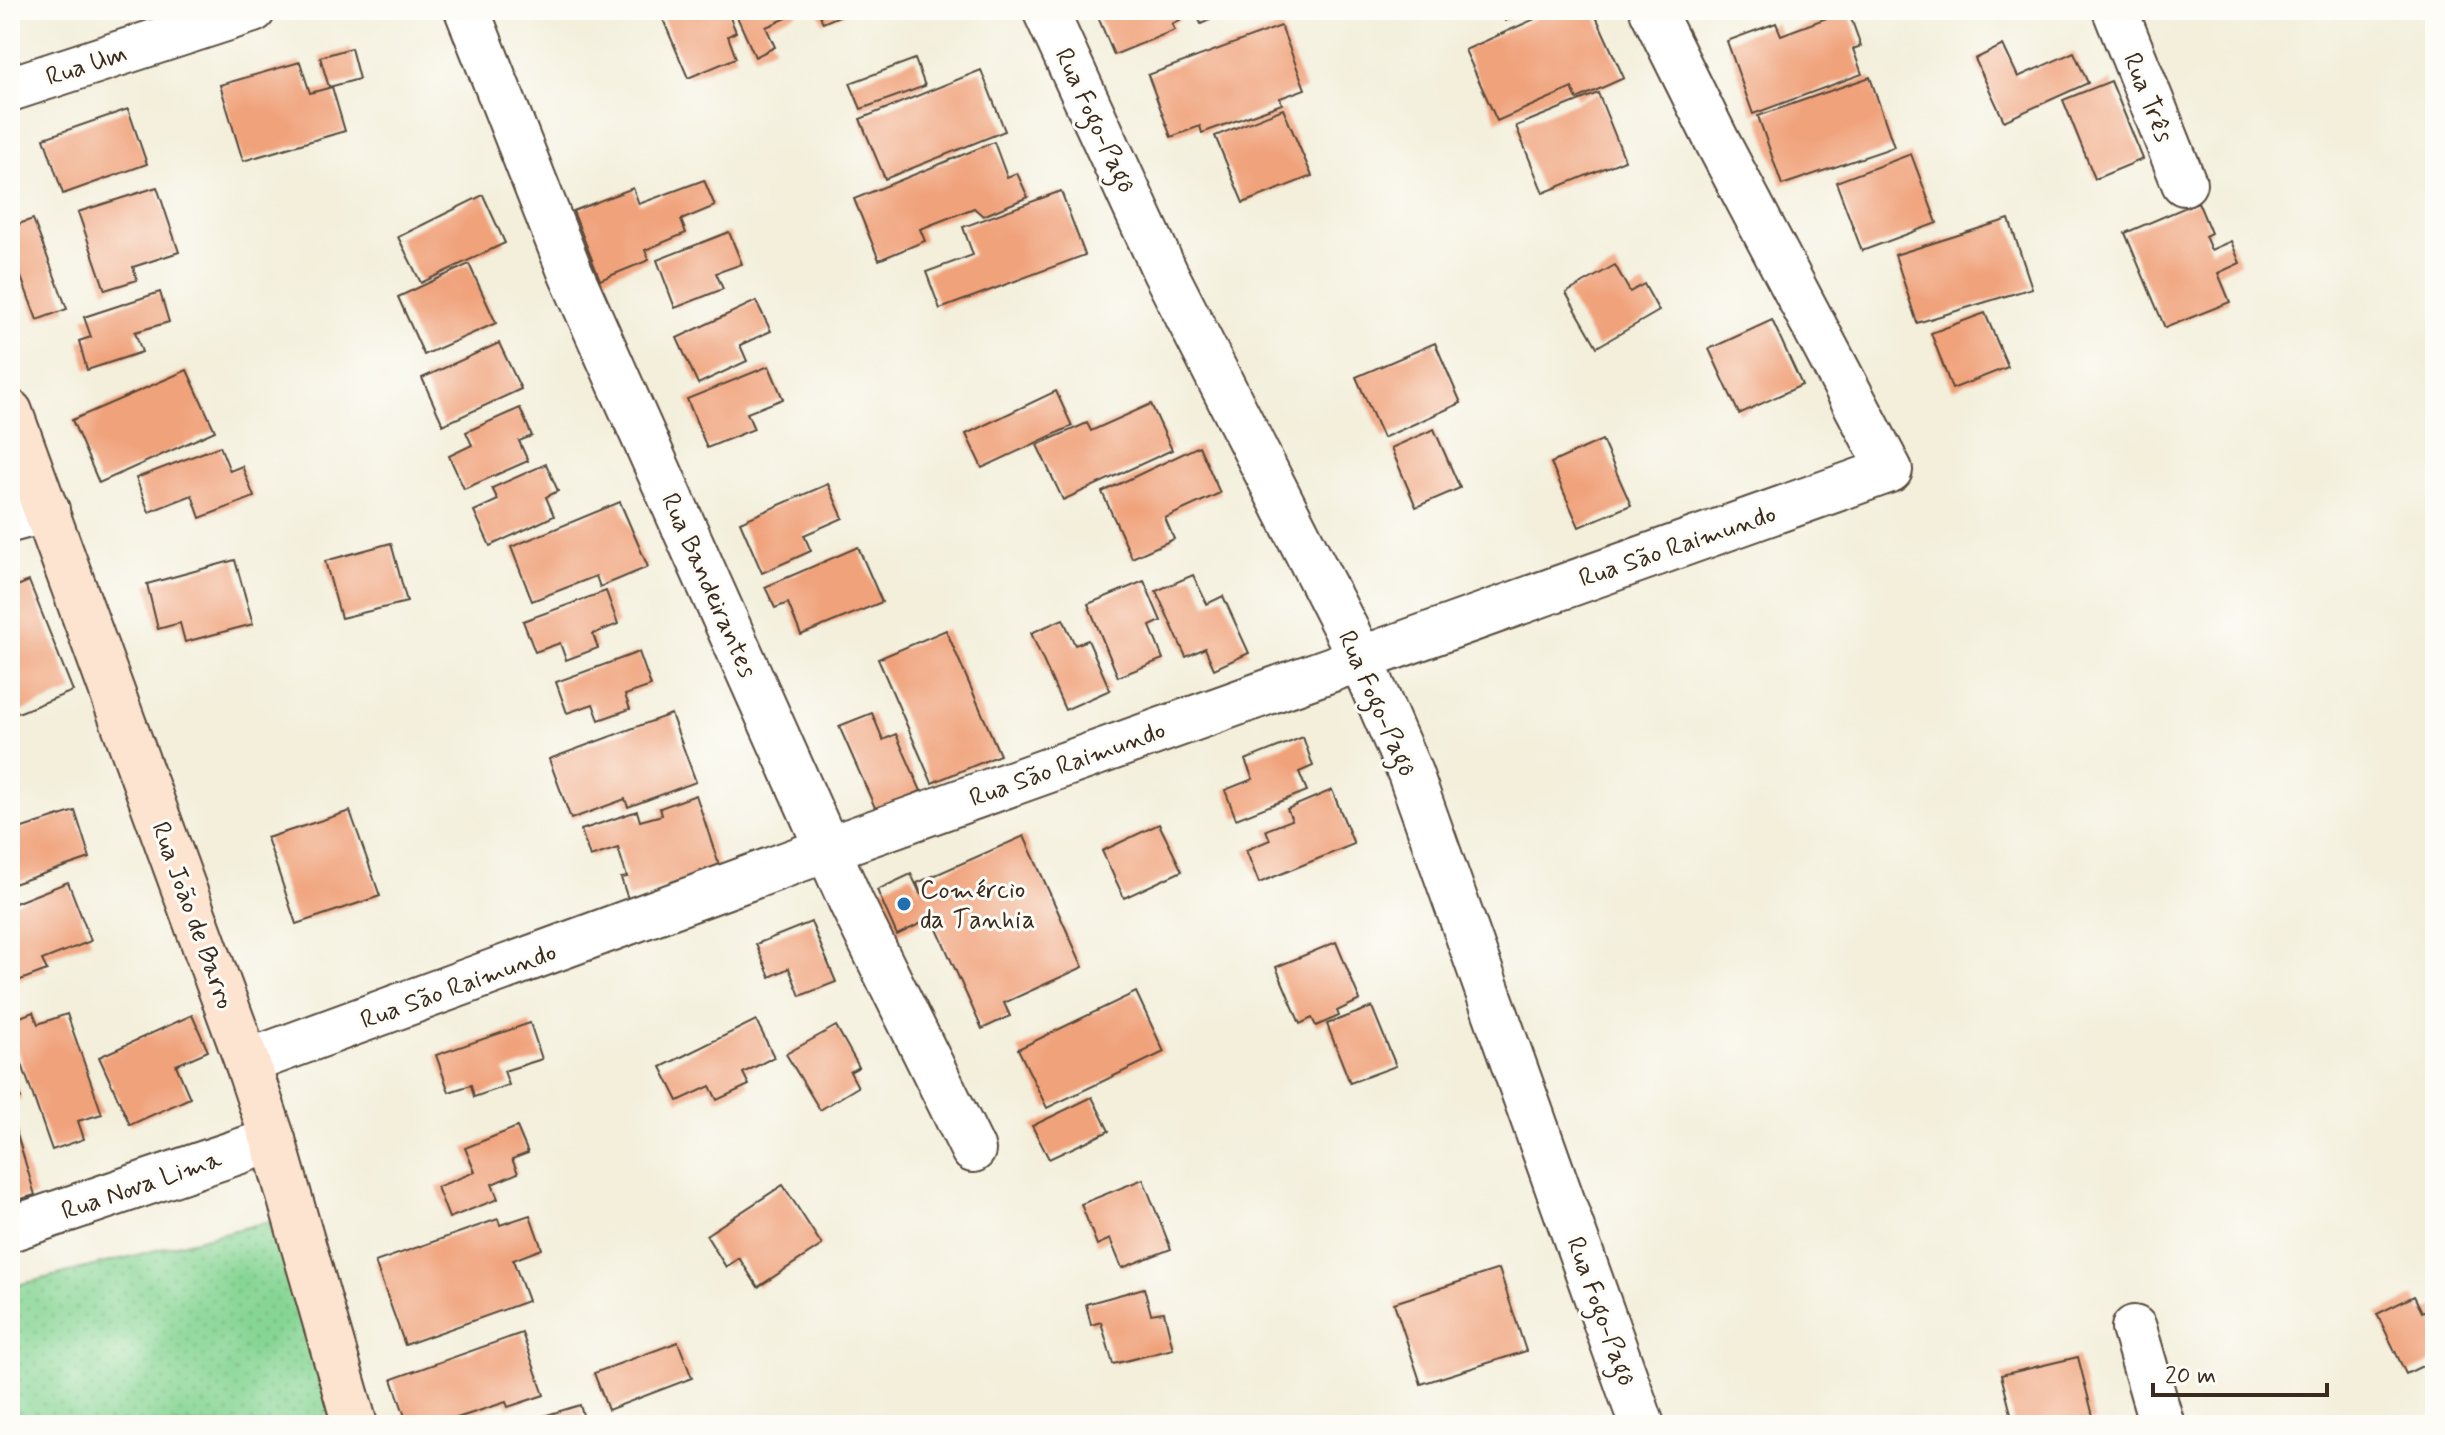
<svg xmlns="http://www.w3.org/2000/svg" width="2445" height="1435" font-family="Mynerve,sans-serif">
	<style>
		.park { fill: url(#park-dots); stroke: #618059; stroke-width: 2 }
		.building { fill: #f0a27a }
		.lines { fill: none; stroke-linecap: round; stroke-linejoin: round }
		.street-casing { stroke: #57483a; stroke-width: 48 }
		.secondary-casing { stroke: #57483a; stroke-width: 48 }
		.street { stroke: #fff; stroke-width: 44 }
		.secondary { stroke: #fde4d1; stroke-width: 44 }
		.poi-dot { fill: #1f6fb2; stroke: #fdfcf7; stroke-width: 3 }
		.labels { text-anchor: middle; stroke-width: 6; stroke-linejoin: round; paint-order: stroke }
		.street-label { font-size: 26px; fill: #3b2a1e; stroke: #fdfcf7 }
		.poi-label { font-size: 26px; fill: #3b2a1e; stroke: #fdfcf7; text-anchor: start }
	</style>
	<defs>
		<pattern id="park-dots" width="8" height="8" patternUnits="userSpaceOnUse" patternTransform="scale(2)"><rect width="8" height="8" fill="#87d594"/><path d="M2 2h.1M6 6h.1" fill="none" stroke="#75b77f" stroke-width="1.8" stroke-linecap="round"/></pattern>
	</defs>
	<rect width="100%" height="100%" fill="#fdfcf7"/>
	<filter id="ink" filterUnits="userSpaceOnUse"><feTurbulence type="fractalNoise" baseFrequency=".0125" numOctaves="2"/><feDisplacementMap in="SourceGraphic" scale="16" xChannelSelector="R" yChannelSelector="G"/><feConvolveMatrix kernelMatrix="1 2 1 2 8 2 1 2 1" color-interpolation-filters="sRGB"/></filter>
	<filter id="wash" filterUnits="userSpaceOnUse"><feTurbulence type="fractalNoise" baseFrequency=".006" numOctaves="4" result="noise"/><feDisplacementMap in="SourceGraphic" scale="32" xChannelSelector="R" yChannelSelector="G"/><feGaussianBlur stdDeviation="1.8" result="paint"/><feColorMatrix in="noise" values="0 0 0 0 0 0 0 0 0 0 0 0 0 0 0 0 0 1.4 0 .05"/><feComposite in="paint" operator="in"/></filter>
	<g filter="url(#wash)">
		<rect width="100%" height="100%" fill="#f3efdb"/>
		<path class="park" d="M 279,1219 L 332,1425 L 20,1425 L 10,1388 L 10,1287 Z"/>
		<g id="blocks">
			<g class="building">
				<path d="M 659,10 L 727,10 L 736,32 L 728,36 L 736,58 L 688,78 Z"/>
				<path d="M 734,10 L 796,10 L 798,13 L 766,27 L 775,47 L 755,57 Z"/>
				<path d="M 818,10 L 853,10 L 823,23 Z"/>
				<path d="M 1095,10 L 1176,10 L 1180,20 L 1172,24 L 1175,30 L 1114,55 Z"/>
				<path d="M 1195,10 L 1232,10 L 1201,24 Z"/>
				<path d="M 1501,10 L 1529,10 L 1505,21 Z"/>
				<path d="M 1555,10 L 1593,10 L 1624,78 L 1577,99 L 1572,88 L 1497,121 L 1465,50 Z"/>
				<path d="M 1848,10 L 1861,46 L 1853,49 L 1862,74 L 1753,114 L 1727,41 L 1776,23 L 1781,35 Z"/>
				<path d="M 1281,26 L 1305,89 L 1280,98 L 1282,104 L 1202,133 L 1200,126 L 1171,137 L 1148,75 Z"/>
				<path d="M 2003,45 L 2018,77 L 2074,52 L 2088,83 L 2004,121 L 1975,59 Z"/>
				<path d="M 351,48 L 359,79 L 329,87 L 320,57 Z"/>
				<path d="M 915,59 L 925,86 L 861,109 L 850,83 Z"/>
				<path d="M 300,62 L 310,93 L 332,87 L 345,131 L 243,161 L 220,85 Z"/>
				<path d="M 981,70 L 1005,131 L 885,179 L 860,119 Z"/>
				<path d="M 1870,77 L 1894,147 L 1782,185 L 1758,116 Z"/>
				<path d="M 2111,81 L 2143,159 L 2095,179 L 2063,100 Z"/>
				<path d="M 1598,93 L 1625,160 L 1543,193 L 1516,126 Z"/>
				<path d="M 128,109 L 147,164 L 63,194 L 44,138 Z"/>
				<path d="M 1283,109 L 1312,176 L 1243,203 L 1215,136 Z"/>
				<path d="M 994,142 L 1007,177 L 1017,173 L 1028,197 L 983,216 L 974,208 L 920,229 L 925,241 L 879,260 L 854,199 Z"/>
				<path d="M 1911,154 L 1937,223 L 1862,251 L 1836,182 Z"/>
				<path d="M 704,180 L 715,206 L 681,220 L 686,233 L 645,250 L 649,260 L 600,280 L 573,211 L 633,188 L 639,204 Z"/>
				<path d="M 157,187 L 179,252 L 133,267 L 137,280 L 105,290 L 78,212 Z"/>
				<path d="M 1061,191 L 1085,255 L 940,309 L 926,272 L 973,255 L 963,227 Z"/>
				<path d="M 483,195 L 505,243 L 421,283 L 398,237 Z"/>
				<path d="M 2198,202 L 2211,233 L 2205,236 L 2211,250 L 2231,241 L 2240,263 L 2218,273 L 2230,302 L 2165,328 L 2125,233 Z"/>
				<path d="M 33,219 L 67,309 L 37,320 L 10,247 L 10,227 Z"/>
				<path d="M 2009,219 L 2032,288 L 1917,323 L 1895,255 Z"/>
				<path d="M 729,232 L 742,264 L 716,273 L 723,289 L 675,308 L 657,260 Z"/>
				<path d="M 469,264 L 496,323 L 424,355 L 398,297 Z"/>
				<path d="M 1615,265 L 1630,292 L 1644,284 L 1659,311 L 1597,347 L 1566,293 Z"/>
				<path d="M 160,292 L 169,322 L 135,332 L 142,352 L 87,370 L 79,341 L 91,337 L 84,317 Z"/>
				<path d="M 756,301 L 771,331 L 740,345 L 747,361 L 698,384 L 677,338 Z"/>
				<path d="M 1985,313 L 2008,367 L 1952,389 L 1931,333 Z"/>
				<path d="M 1772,320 L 1802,385 L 1739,414 L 1709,349 Z"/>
				<path d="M 499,343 L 521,389 L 443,425 L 422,378 Z"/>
				<path d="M 1435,343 L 1461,403 L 1383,438 L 1356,377 Z"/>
				<path d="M 769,366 L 783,399 L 747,413 L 754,429 L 707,448 L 687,399 Z"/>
				<path d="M 187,370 L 215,431 L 99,483 L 72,420 Z"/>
				<path d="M 1056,391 L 1072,426 L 982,468 L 966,434 Z"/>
				<path d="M 1151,404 L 1172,450 L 1063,500 L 1037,445 L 1087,423 L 1091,431 Z"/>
				<path d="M 520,408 L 532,436 L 519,441 L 528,461 L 464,489 L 449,456 L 472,445 L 466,432 Z"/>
				<path d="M 1434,429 L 1460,488 L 1416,507 L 1391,448 Z"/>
				<path d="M 1602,440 L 1631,505 L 1579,527 L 1551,463 Z"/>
				<path d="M 220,446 L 230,471 L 242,466 L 254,497 L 200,518 L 192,495 L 149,512 L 136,478 Z"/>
				<path d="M 1199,446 L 1220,493 L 1165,518 L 1174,539 L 1132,558 L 1102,492 Z"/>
				<path d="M 546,464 L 558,491 L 546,497 L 554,516 L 490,546 L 474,511 L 498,500 L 492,488 Z"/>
				<path d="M 828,484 L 843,518 L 804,535 L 811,551 L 762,573 L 740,522 Z"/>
				<path d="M 620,502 L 648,567 L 600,587 L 596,576 L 532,601 L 511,547 Z"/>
				<path d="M 391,543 L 407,602 L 341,618 L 325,561 Z"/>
				<path d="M 858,547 L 882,602 L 801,635 L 788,603 L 775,608 L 765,587 Z"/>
				<path d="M 235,560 L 253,624 L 185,642 L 180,623 L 158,629 L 147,584 Z"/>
				<path d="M 1193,575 L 1207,604 L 1223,596 L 1249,653 L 1214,669 L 1205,648 L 1186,657 L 1156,591 Z"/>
				<path d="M 29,581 L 73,691 L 18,713 L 10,695 L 10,589 Z"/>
				<path d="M 1144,581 L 1161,621 L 1150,626 L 1163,659 L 1118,677 L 1088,604 Z"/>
				<path d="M 606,591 L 618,624 L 593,634 L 598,648 L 566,660 L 560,643 L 535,652 L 523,621 Z"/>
				<path d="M 1063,619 L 1075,645 L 1088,640 L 1110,690 L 1065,710 L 1031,633 Z"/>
				<path d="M 946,630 L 1000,755 L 932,783 L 878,659 Z"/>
				<path d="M 639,652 L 651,686 L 625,695 L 630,709 L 599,720 L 593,704 L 567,713 L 556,682 Z"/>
				<path d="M 872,713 L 883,740 L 896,734 L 921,791 L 876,810 L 839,726 Z"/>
				<path d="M 671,714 L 696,782 L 628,807 L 625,799 L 571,819 L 549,759 Z"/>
				<path d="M 1303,737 L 1313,766 L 1299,772 L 1307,791 L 1236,819 L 1225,790 L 1253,779 L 1245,760 Z"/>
				<path d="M 1332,790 L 1354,844 L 1259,883 L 1246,850 L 1270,840 L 1266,830 L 1292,820 L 1287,809 Z"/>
				<path d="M 696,795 L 720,868 L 628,899 L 621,878 L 627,877 L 618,848 L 590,857 L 581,830 L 637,811 L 640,821 L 662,815 L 660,808 Z"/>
				<path d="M 75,811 L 90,858 L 10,885 L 10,832 Z"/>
				<path d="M 350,811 L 380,896 L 296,924 L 267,838 Z"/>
				<path d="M 1159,824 L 1182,871 L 1124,898 L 1102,851 Z"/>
				<path d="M 1024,836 L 1083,967 L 1004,1003 L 1010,1016 L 982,1029 L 932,918 L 897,935 L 877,890 L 911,874 L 921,895 L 917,883 Z"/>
				<path d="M 68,882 L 91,941 L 42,960 L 47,970 L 10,984 L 10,905 Z"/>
				<path d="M 811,922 L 836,982 L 800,996 L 789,968 L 770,977 L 756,944 Z"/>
				<path d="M 1336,942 L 1360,1000 L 1337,1011 L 1339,1016 L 1316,1026 L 1312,1018 L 1300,1024 L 1276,967 Z"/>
				<path d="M 1136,992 L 1164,1052 L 1047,1108 L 1018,1049 Z"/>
				<path d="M 1372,1007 L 1396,1066 L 1350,1083 L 1327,1024 Z"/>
				<path d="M 33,1012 L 38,1024 L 67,1014 L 102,1114 L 78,1121 L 84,1139 L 52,1150 L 10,1030 L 10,1021 Z"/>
				<path d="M 192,1015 L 208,1051 L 176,1065 L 190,1098 L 130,1125 L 99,1057 Z"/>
				<path d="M 756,1020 L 774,1057 L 743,1073 L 749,1085 L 717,1100 L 710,1086 L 678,1101 L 661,1067 Z"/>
				<path d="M 530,1023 L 542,1059 L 504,1071 L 509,1085 L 474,1097 L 471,1085 L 449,1092 L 436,1055 Z"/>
				<path d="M 836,1026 L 859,1067 L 850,1072 L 858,1087 L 820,1110 L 786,1054 Z"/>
				<path d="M 10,1064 L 21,1099 L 10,1103 Z"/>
				<path d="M 1092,1097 L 1109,1131 L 1049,1159 L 1032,1126 Z"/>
				<path d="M 10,1111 L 35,1195 L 10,1202 Z"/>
				<path d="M 517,1127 L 528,1153 L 512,1159 L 518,1173 L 492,1184 L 498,1199 L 449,1218 L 437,1187 L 475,1172 L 465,1148 Z"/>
				<path d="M 1143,1179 L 1171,1249 L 1122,1268 L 1110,1239 L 1097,1245 L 1081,1204 Z"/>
				<path d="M 783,1185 L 822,1245 L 758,1287 L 739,1258 L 726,1267 L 706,1235 Z"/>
				<path d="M 530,1215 L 542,1249 L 513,1260 L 528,1301 L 405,1345 L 375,1262 L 498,1219 L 500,1225 Z"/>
				<path d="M 1499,1269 L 1526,1351 L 1421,1384 L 1394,1303 Z"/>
				<path d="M 1144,1288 L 1151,1314 L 1164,1312 L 1173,1349 L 1113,1364 L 1101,1322 L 1091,1325 L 1086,1304 Z"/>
				<path d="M 2414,1296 L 2422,1312 L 2435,1306 L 2435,1360 L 2406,1374 L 2377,1314 Z"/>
				<path d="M 522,1333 L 544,1395 L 508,1407 L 506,1402 L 454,1419 L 456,1425 L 408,1425 L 392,1379 Z"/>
				<path d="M 678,1342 L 692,1378 L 608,1410 L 594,1373 Z"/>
				<path d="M 2078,1357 L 2094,1420 L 2072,1425 L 2014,1425 L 2001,1375 Z"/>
				<path d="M 580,1405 L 586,1425 L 518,1425 L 517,1424 Z"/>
			</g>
		</g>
	</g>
	<g filter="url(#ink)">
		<use href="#blocks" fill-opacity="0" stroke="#57483a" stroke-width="2"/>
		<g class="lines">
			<defs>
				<g id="street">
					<path d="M 467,10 L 571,274 L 852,904 L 973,1150"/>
					<path d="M 1045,10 L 1165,272 L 1360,657 L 1410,773 L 1642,1425"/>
					<path d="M 2115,10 L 2184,183"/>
					<path d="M 10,89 L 253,10"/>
					<path d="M 10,520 L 47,510"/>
					<path d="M 247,1062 L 828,849 L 1890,470 L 1718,143 L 1652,10"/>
					<path d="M 10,1229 L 273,1140"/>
					<path d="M 2134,1328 L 2162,1425"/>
				</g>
				<path id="secondary" d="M 10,412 L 247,1062 L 273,1140 L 355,1425"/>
			</defs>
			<use href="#street" class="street-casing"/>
			<use href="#secondary" class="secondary-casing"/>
			<use href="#street" class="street"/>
			<use href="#secondary" class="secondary"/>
		</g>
	</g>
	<circle class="poi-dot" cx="904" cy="904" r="8"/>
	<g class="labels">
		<g class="street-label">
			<text transform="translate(86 64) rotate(-18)" y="9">Rua Um</text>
			<text transform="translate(2149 97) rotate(68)" y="9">Rua Três</text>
			<text transform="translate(1096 120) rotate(65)" y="9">Rua Fogo-Pagô</text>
			<text transform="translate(1677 545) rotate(-19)" y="9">Rua São Raimundo</text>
			<text transform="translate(710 585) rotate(66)" y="9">Rua Bandeirantes</text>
			<text transform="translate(1378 703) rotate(66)" y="9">Rua Fogo-Pagô</text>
			<text transform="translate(1067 763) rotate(-20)" y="9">Rua São Raimundo</text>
			<text transform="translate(194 915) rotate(70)" y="9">Rua João de Barro</text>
			<text transform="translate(458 985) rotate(-20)" y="9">Rua São Raimundo</text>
			<text transform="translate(141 1184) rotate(-19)" y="9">Rua Nova Lima</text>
			<text transform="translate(1602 1311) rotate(70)" y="9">Rua Fogo-Pagô</text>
		</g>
		<g class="poi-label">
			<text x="920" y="898">Comércio<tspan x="920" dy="30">da Tanhia</tspan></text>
		</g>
	</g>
	<rect width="2445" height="1435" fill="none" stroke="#fdfcf7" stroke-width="40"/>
	<path d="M2153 1383v12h174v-12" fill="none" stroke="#3b2a1e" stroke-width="4"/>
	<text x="2165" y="1383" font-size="24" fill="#3b2a1e" stroke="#fdfcf7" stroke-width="6" paint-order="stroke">20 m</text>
</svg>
